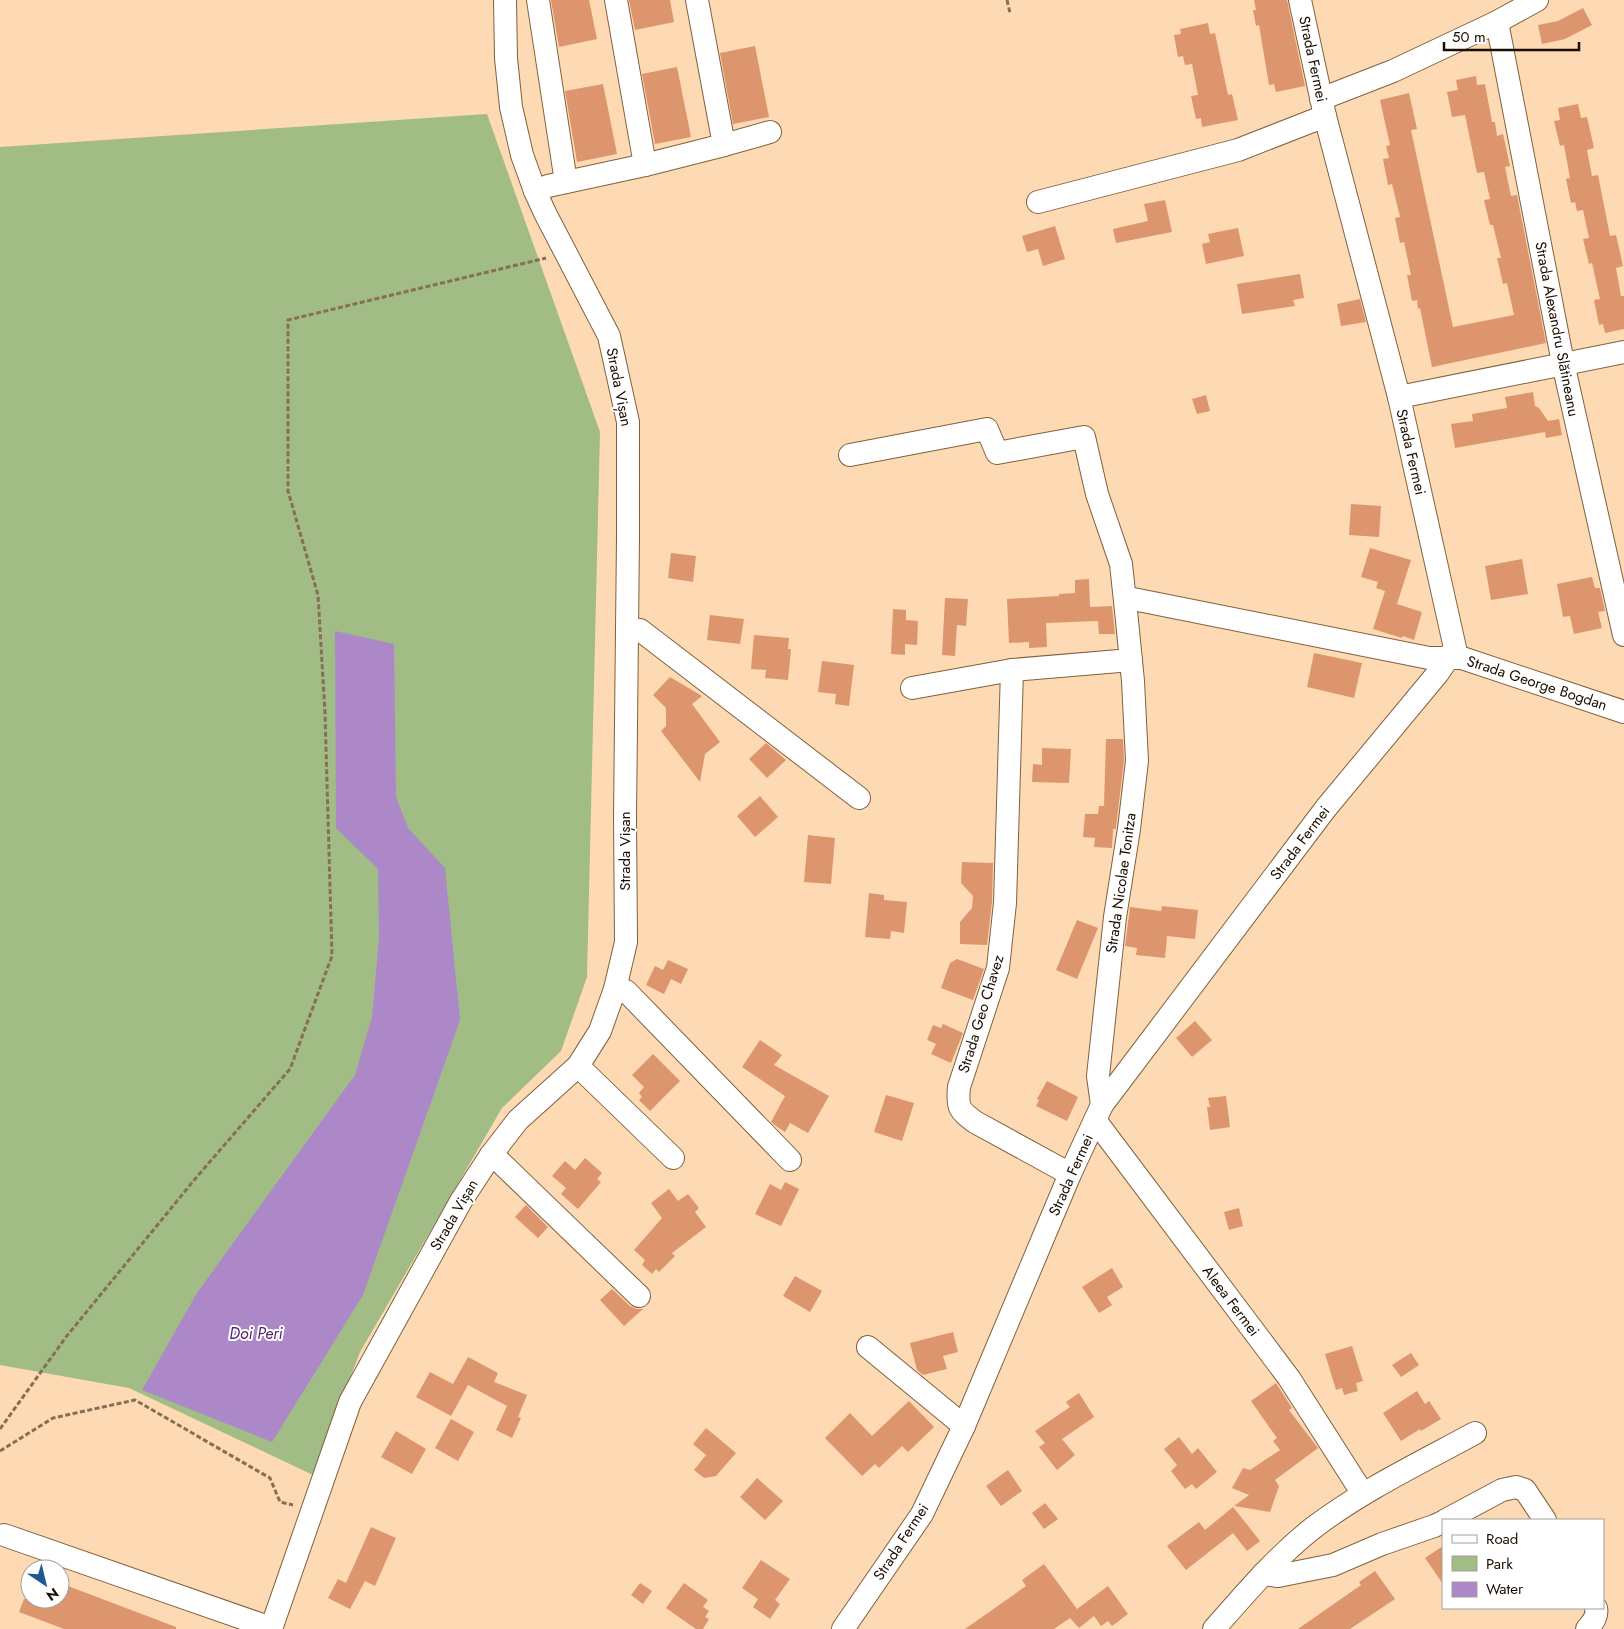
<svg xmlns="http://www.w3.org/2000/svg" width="1624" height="1629" font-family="Jost,sans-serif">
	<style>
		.green { fill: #a1bc85 }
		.water { fill: #ac88c9 }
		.building { fill: #dd956e }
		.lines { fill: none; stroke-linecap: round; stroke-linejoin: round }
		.minor-casing { stroke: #80613e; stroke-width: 24 }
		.path { stroke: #866f56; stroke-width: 3; stroke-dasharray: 5 2.5; stroke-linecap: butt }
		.minor { stroke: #fff; stroke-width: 22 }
		.labels { text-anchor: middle; stroke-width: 4; stroke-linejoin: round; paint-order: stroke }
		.street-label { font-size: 15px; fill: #1a0e02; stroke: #fff }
		.water-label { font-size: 16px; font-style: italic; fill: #522270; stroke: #fff }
	</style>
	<rect width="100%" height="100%" fill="#fddab3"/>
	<path class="green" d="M 487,114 L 600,432 L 587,977 L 561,1051 L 502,1108 L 360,1352 L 313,1475 L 129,1388 L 0,1365 L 0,147 Z"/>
	<path class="water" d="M 335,631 L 394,644 L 396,797 L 408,828 L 445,868 L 460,1020 L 363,1295 L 272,1442 L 142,1390 L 197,1293 L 355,1075 L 372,1017 L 379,938 L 378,869 L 336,828 Z"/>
	<g class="building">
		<path d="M 551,0 L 589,0 L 597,39 L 559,47 Z"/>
		<path d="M 629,0 L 670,0 L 674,22 L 635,30 Z"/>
		<path d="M 1254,0 L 1287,0 L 1305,86 L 1276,92 L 1274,84 L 1269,85 L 1259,25 L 1256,26 L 1253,10 L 1256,10 Z"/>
		<path d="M 1583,8 L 1592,25 L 1565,39 L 1542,44 L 1538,25 L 1558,21 Z"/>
		<path d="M 1208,23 L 1210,34 L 1215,33 L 1228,95 L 1232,94 L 1238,120 L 1202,127 L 1201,118 L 1196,119 L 1191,96 L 1198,95 L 1192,64 L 1185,65 L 1183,56 L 1178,57 L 1174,35 L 1181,34 L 1180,29 Z"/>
		<path d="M 755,46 L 769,117 L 733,124 L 720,53 Z"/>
		<path d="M 677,67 L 691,137 L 655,144 L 642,74 Z"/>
		<path d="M 1476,76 L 1477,85 L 1485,84 L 1492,122 L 1495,122 L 1497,136 L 1503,134 L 1510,166 L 1505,167 L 1511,196 L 1517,195 L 1546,343 L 1432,367 L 1420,308 L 1418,309 L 1417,300 L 1412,301 L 1407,275 L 1411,275 L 1404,242 L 1400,243 L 1395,218 L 1400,217 L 1392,184 L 1388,185 L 1383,159 L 1389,158 L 1386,146 L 1390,145 L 1380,100 L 1409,93 L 1417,129 L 1411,130 L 1453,327 L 1514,315 L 1507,283 L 1503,284 L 1497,258 L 1501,258 L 1493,225 L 1490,225 L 1484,200 L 1490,199 L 1484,172 L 1477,173 L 1465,115 L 1452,117 L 1447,92 L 1458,90 L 1456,80 Z"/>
		<path d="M 603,84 L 617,154 L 577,162 L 565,91 Z"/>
		<path d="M 1578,104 L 1581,118 L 1587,117 L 1594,148 L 1587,150 L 1592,176 L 1598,175 L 1610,236 L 1616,235 L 1623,266 L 1616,268 L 1621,296 L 1624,296 L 1624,329 L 1605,333 L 1603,324 L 1599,325 L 1594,300 L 1600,299 L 1592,263 L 1589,264 L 1583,239 L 1589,238 L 1583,210 L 1577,211 L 1575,202 L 1571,203 L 1566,179 L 1570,178 L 1564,145 L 1560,146 L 1554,121 L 1560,120 L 1558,108 Z"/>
		<path d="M 1165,200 L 1172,232 L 1116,243 L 1113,229 L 1148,221 L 1144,204 Z"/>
		<path d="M 1055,226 L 1065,259 L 1043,266 L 1038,249 L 1027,252 L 1022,236 Z"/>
		<path d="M 1238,228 L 1244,256 L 1206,264 L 1202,244 L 1210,242 L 1208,234 Z"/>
		<path d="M 1300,274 L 1304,298 L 1293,300 L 1295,306 L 1242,314 L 1237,284 Z"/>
		<path d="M 1360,299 L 1366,322 L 1341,326 L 1337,304 Z"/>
		<path d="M 1533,392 L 1535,406 L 1539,408 L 1548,421 L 1559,419 L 1562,435 L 1546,438 L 1545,432 L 1455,448 L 1451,424 L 1473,421 L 1472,414 L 1507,408 L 1505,397 Z"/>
		<path d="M 1206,395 L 1210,411 L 1197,414 L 1192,399 Z"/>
		<path d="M 1351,504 L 1381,506 L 1379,537 L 1349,535 Z"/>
		<path d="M 1370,548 L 1411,560 L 1397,604 L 1422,612 L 1414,640 L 1403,636 L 1402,638 L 1373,629 L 1385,591 L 1376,588 L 1378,582 L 1361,577 Z"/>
		<path d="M 671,553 L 696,556 L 693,582 L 668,578 Z"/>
		<path d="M 1522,559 L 1528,594 L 1491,600 L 1485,566 Z"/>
		<path d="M 1592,577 L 1595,588 L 1600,588 L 1605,611 L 1598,612 L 1602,628 L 1574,634 L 1570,616 L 1563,617 L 1557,584 Z"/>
		<path d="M 1089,579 L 1090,607 L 1112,606 L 1115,634 L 1099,634 L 1098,621 L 1046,623 L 1047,647 L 1029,648 L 1029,642 L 1009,643 L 1007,599 L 1059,596 L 1059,594 L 1075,593 L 1075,580 Z"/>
		<path d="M 945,598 L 968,599 L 966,626 L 957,625 L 955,656 L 942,655 Z"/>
		<path d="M 893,609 L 906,610 L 906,620 L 918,621 L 917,645 L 905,644 L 905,655 L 891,654 Z"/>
		<path d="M 710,615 L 744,619 L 740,644 L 707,640 Z"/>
		<path d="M 754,635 L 789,638 L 788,649 L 791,649 L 788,680 L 765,678 L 766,670 L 751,669 Z"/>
		<path d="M 1314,653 L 1362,663 L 1354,698 L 1307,687 Z"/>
		<path d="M 822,661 L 854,665 L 849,706 L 835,704 L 836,694 L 818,692 Z"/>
		<path d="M 670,677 L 702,696 L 692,704 L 720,742 L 705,754 L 700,782 L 661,731 L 666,726 L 666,708 L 653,695 Z"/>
		<path d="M 1106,739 L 1123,739 L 1124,761 L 1116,827 L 1116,829 L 1113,829 L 1112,848 L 1094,847 L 1095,838 L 1083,837 L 1085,814 L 1098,814 L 1099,806 L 1104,806 Z"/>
		<path d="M 766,743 L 786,760 L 767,778 L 749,759 Z"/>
		<path d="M 1042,748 L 1071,749 L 1069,783 L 1032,782 L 1033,764 L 1042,765 Z"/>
		<path d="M 760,796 L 778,817 L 755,837 L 737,816 Z"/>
		<path d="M 808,835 L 835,838 L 831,884 L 804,882 Z"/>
		<path d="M 962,862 L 993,863 L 992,902 L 987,945 L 960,944 L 960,922 L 972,908 L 973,896 L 961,883 Z"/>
		<path d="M 869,893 L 884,895 L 884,900 L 907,902 L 904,933 L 891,931 L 890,939 L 865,937 Z"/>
		<path d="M 1162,906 L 1198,910 L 1195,939 L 1167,936 L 1165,958 L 1136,955 L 1137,948 L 1125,946 L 1130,907 L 1161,911 Z"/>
		<path d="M 1077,920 L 1098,928 L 1077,979 L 1056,970 Z"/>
		<path d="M 957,959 L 984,969 L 973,1000 L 941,988 L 950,963 Z"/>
		<path d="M 668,960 L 688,969 L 681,984 L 671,979 L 664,994 L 646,985 L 655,966 L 663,970 Z"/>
		<path d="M 1195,1021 L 1212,1040 L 1192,1057 L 1176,1038 Z"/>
		<path d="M 943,1024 L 963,1033 L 951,1063 L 931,1054 L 936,1044 L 927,1040 L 933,1025 L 941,1028 Z"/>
		<path d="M 760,1040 L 782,1055 L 774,1065 L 829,1096 L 808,1133 L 790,1123 L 785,1132 L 776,1126 L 771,1122 L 785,1096 L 742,1067 Z"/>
		<path d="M 653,1054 L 680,1081 L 650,1111 L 639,1100 L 642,1097 L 639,1093 L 644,1087 L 632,1075 Z"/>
		<path d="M 1047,1081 L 1078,1097 L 1067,1121 L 1036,1106 L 1039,1100 L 1037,1099 Z"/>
		<path d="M 886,1095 L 914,1103 L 902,1141 L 874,1132 Z"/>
		<path d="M 1226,1096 L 1230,1127 L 1210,1130 L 1207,1107 L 1210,1107 L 1208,1098 Z"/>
		<path d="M 585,1158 L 602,1173 L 597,1179 L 601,1182 L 578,1209 L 561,1194 L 566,1188 L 552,1176 L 565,1161 L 575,1170 Z"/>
		<path d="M 785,1182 L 799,1189 L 781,1226 L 755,1214 L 770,1184 L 781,1190 Z"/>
		<path d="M 669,1189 L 678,1201 L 688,1194 L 699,1208 L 695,1212 L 706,1227 L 672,1253 L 675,1256 L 659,1272 L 656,1269 L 652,1274 L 642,1265 L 645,1260 L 634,1250 L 662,1218 L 651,1203 Z"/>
		<path d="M 526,1205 L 548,1227 L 538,1238 L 515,1217 Z"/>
		<path d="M 1239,1208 L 1243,1226 L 1229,1230 L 1224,1212 Z"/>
		<path d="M 1112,1268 L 1123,1287 L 1107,1297 L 1112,1305 L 1099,1313 L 1082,1287 Z"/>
		<path d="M 795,1276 L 822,1291 L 810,1312 L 783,1296 Z"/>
		<path d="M 612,1289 L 630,1306 L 636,1309 L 643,1309 L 624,1326 L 600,1300 Z"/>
		<path d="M 953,1332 L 958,1352 L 943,1356 L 947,1369 L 923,1375 L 917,1370 L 910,1343 Z"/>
		<path d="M 1352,1346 L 1363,1381 L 1356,1383 L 1358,1391 L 1344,1395 L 1342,1388 L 1336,1390 L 1325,1354 Z"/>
		<path d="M 1411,1353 L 1419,1365 L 1401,1377 L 1392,1365 Z"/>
		<path d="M 468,1357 L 498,1373 L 494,1382 L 527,1395 L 518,1417 L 521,1418 L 512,1438 L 496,1430 L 507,1406 L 468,1385 L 451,1416 L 416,1397 L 430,1372 L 453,1384 Z"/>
		<path d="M 1276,1383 L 1292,1408 L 1289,1410 L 1318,1448 L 1275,1480 L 1279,1486 L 1270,1512 L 1234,1506 L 1249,1495 L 1232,1488 L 1243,1468 L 1250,1470 L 1280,1450 L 1273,1441 L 1277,1438 L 1251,1401 Z"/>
		<path d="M 1417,1391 L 1425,1404 L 1429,1401 L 1441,1419 L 1421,1431 L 1420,1429 L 1401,1441 L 1383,1413 Z"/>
		<path d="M 1079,1393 L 1094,1417 L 1062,1439 L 1075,1455 L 1057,1470 L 1039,1447 L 1045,1443 L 1035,1431 L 1070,1407 L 1066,1402 Z"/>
		<path d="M 909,1401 L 934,1427 L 908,1452 L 902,1446 L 879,1468 L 875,1464 L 862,1476 L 825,1438 L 850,1413 L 872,1436 Z"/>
		<path d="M 451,1419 L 474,1432 L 458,1461 L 435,1448 Z"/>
		<path d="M 706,1428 L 736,1453 L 716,1476 L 704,1478 L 694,1470 L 706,1455 L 693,1444 Z"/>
		<path d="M 396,1431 L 426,1449 L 412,1474 L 381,1457 Z"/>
		<path d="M 1179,1437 L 1192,1454 L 1198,1448 L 1217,1472 L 1196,1489 L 1192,1484 L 1185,1489 L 1171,1471 L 1177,1465 L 1164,1449 Z"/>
		<path d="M 1008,1470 L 1022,1491 L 1001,1506 L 986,1486 Z"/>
		<path d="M 757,1478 L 783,1501 L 765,1520 L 740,1497 Z"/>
		<path d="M 1045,1503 L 1058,1519 L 1044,1529 L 1032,1513 Z"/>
		<path d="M 1233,1507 L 1260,1541 L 1247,1551 L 1233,1533 L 1186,1570 L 1167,1546 L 1199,1522 L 1205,1530 Z"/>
		<path d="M 371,1527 L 396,1538 L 375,1586 L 365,1581 L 350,1609 L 328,1598 L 338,1579 L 346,1583 Z"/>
		<path d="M 1443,1546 L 1443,1584 L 1425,1558 Z"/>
		<path d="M 761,1560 L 790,1579 L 775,1600 L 780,1604 L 770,1619 L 753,1607 L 758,1599 L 742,1588 Z"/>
		<path d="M 1044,1564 L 1077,1609 L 1108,1586 L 1128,1614 L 1112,1626 L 1108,1621 L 1101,1626 L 1094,1616 L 1079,1628 L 1070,1618 L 1054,1629 L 965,1629 L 1026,1586 L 1022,1580 Z"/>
		<path d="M 1375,1571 L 1395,1599 L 1350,1629 L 1298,1629 L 1361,1585 L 1359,1582 Z"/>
		<path d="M 60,1583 L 176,1627 L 176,1629 L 64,1629 L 19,1612 L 24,1599 L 60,1599 Z"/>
		<path d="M 640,1583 L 652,1591 L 643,1604 L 631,1595 Z"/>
		<path d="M 684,1583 L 708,1600 L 703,1607 L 709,1611 L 705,1617 L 709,1619 L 703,1629 L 696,1629 L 666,1608 Z"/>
	</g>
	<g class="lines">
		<defs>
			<g id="minor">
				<path d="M 538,0 L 566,182"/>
				<path d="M 616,0 L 645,165"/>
				<path d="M 1497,22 L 1563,363 L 1624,635"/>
				<path d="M 1321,99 L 1393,71 L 1497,22 L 1537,0"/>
				<path d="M 724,145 L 770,132"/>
				<path d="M 535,191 L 548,186 L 645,165 L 724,145 L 697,0"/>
				<path d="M 1038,202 L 1238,150 L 1325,116"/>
				<path d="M 1399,397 L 1624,352"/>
				<path d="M 850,455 L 987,429 L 997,453 L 1084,437 L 1097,494 L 1121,564 L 1125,601"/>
				<path d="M 627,629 L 640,630 L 859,798"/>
				<path d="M 1012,670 L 1005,903 L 998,968 L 959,1087 C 957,1108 959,1110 975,1122 L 1070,1174"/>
				<path d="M 912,688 L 1012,670 L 1131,660"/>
				<path d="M 615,989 L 626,991 L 790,1160"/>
				<path d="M 578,1066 L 673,1158"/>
				<path d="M 1102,1105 L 1098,1076 L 1115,917 L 1129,829 L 1137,761 L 1133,681 L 1125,601 L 1133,599 L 1429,658 L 1462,658 L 1624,712"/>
				<path d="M 1095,1120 L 1289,1378 L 1363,1494"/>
				<path d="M 491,1155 L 496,1158 L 639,1296"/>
				<path d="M 868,1347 L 964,1426"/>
				<path d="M 1446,1520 L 1502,1490 L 1516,1487 L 1525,1490 L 1545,1520"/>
				<path d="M 4,1535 L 271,1628"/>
				<path d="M 1263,1574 L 1278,1576 L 1333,1565 L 1382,1544 L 1434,1526 L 1443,1522"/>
				<path d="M 271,1629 L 350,1402 L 461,1201 L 491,1155 L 518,1120 L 578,1066 L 600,1031 L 615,989 L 626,942 L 625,818 L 628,537 L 628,422 L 609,336 L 545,213 L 535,191 L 522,155 L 511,107 L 506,58 L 505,0"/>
				<path d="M 843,1629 L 922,1514 L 964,1426 L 1070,1174 L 1102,1105 L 1326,808 L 1438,673 L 1455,648 L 1399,397 L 1325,116 L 1300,0"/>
				<path d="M 1214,1629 C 1245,1594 1276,1557 1313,1528 C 1363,1490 1420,1463 1475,1433"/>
				<path d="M 1587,1629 C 1592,1623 1598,1617 1596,1608"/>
			</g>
		</defs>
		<use href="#minor" class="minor-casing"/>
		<g class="path">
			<path d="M 1007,0 L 1010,13"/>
			<path d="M 0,1429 L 66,1337 L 195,1179 L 290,1069 L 332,956 L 325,713 L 318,595 L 288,491 L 288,320 L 546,258"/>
			<path d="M 0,1451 L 53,1418 L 135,1400 L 270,1478 L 280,1502 L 293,1505"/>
		</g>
		<use href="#minor" class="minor"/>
	</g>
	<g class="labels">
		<g class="street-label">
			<text transform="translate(1313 59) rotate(78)" y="5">Strada Fermei</text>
			<text transform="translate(1557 329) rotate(79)" y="5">Strada Alexandru Slătineanu</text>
			<text transform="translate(619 387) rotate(79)" y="5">Strada Vișan</text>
			<text transform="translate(1411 452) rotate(77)" y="5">Strada Fermei</text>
			<text transform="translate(1537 683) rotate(18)" y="5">Strada George Bogdan</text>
			<text transform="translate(1300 843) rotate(-53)" y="5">Strada Fermei</text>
			<text transform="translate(625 851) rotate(-90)" y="5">Strada Vișan</text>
			<text transform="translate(1121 883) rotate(-82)" y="5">Strada Nicolae Tonitza</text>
			<text transform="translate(981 1014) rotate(-73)" y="5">Strada Geo Chavez</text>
			<text transform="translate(1071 1175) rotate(-66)" y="5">Strada Fermei</text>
			<text transform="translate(454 1215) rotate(-60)" y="5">Strada Vișan</text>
			<text transform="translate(1231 1301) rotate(53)" y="5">Aleea Fermei</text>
			<text transform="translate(901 1542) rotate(-57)" y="5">Strada Fermei</text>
		</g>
		<g class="water-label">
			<text x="256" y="1339">Doi Peri</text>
		</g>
	</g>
	<rect x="1442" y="1519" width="162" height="90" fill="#ffffff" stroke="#a39f9a"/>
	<rect x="1452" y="1535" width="25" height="8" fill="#ffffff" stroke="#a39f9a"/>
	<text x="1486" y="1544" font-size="15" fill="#1a0e02">Road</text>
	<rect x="1452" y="1556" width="25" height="15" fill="#a1bc85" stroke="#a39f9a"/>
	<text x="1486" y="1569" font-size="15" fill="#1a0e02">Park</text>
	<rect x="1452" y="1582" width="25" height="15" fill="#ac88c9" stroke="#a39f9a"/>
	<text x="1486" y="1594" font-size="15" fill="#1a0e02">Water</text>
	<g transform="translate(45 1584) rotate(145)"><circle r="24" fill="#ffffff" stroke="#a39f9a"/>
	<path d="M0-4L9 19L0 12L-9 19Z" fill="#1c5990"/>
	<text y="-8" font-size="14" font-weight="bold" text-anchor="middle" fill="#1a0e02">N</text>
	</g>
	<path d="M1444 42v8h135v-8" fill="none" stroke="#1a0e02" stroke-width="2.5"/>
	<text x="1452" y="42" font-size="15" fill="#1a0e02" stroke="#ffffff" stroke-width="4" paint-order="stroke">50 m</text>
</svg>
